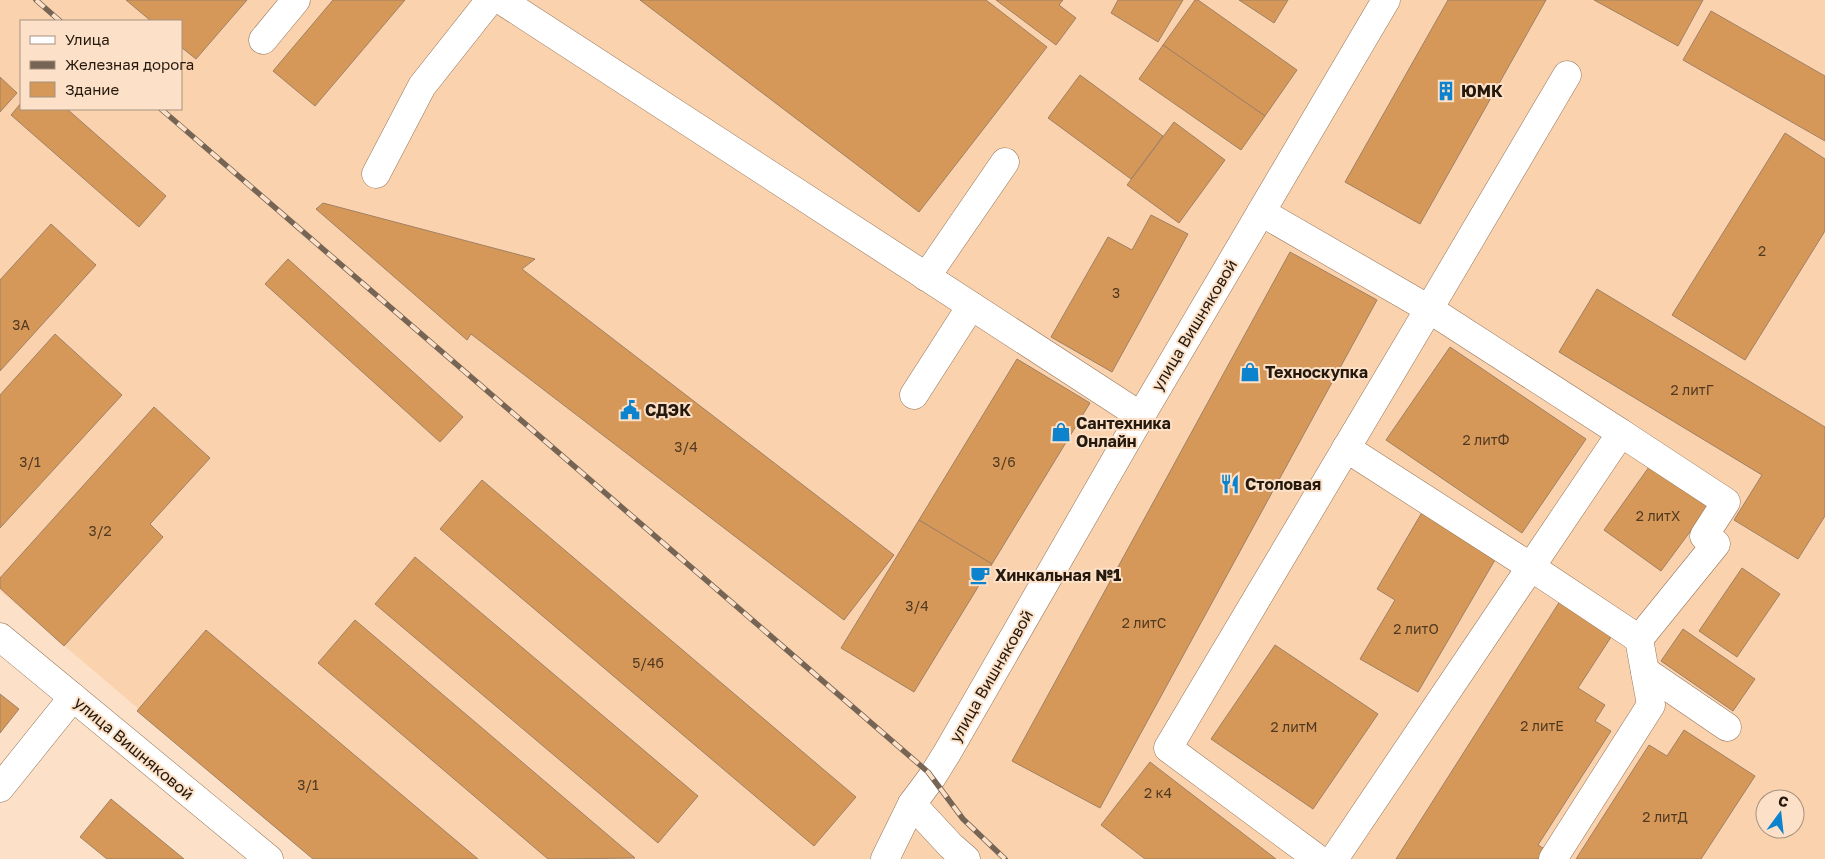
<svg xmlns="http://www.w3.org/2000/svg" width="1825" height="859" font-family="'Golos Text',sans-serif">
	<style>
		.built { fill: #fad2ae; fill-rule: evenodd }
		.building { fill: #d69859; stroke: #9f8064 }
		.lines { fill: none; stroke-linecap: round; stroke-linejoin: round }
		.minor-casing { stroke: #947559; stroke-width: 29 }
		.minor { stroke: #fff; stroke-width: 28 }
		.rail-casing { stroke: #766454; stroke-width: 5.5 }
		.rail { stroke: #fce1c8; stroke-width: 4; stroke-dasharray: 11; stroke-linecap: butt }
		.labels { text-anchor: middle; stroke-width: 4; stroke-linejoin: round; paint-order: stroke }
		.number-label { font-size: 14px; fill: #513921 }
		.poi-label { font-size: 16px; font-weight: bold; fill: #25190e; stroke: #fce1c8; text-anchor: start }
		.street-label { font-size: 16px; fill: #25190e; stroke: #fce1c8 }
	</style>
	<rect width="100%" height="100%" fill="#fce1c8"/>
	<path class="built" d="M 0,0 L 1825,0 L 1825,859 L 315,859 L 0,591 ZM 21,21 L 181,21 L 181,109 L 21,109 ZM 1765,799 L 1795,799 L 1795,829 L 1765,829 Z"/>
	<g class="building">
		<path d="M 126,0 L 247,0 L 196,59 L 181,47 L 181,21 L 151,21 Z"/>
		<path d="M 333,0 L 405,0 L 315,106 L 273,71 Z"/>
		<path d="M 640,0 L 986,0 L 1047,47 L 919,212 Z"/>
		<path d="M 996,0 L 1063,0 L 1059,5 L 1076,18 L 1056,45 Z"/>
		<path d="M 1118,0 L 1183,0 L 1158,42 L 1111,13 Z"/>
		<path d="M 1195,0 L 1198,0 L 1297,70 L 1265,116 L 1163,45 Z"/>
		<path d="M 1239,0 L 1288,0 L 1274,23 Z"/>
		<path d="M 1448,0 L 1546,0 L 1420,224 L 1345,182 Z"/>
		<path d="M 1594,0 L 1703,0 L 1678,46 Z"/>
		<path d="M 1711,11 L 1825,76 L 1825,141 L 1683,60 Z"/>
		<path d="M 1163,45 L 1265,116 L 1241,150 L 1139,79 Z"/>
		<path d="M 1080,75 L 1163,136 L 1131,179 L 1048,118 Z"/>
		<path d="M 0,77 L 17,93 L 0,112 Z"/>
		<path d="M 21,103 L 21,109 L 67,109 L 166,196 L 139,227 L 11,115 Z"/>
		<path d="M 1174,122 L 1225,160 L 1179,223 L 1127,185 Z"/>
		<path d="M 1785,133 L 1825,159 L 1825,231 L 1745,360 L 1672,315 Z"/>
		<path d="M 323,203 L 535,259 L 522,269 L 894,555 L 844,620 L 471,334 L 467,340 L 316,209 Z"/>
		<path d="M 1151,215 L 1188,234 L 1112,372 L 1051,337 L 1108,237 L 1132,250 Z"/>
		<path d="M 51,224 L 96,265 L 0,371 L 0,280 Z"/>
		<path d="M 1290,252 L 1377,300 L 1100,808 L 1012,761 Z"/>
		<path d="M 288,259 L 463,417 L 440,442 L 265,284 Z"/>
		<path d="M 1597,289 L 1825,427 L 1825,516 L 1798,559 L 1734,520 L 1762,475 L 1559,352 Z"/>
		<path d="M 55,334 L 122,395 L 0,528 L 0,395 Z"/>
		<path d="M 1450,347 L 1586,439 L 1522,533 L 1386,440 Z"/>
		<path d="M 1017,359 L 1090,403 L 992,564 L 919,520 Z"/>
		<path d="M 154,407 L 210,458 L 150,524 L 163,537 L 64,646 L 0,588 L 0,578 Z"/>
		<path d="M 1654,460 L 1712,502 L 1661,571 L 1604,530 Z"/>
		<path d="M 482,480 L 856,797 L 814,846 L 440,529 Z"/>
		<path d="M 1424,509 L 1499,553 L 1418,692 L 1360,659 L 1395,600 L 1377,589 Z"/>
		<path d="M 919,520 L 992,564 L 914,692 L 841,648 Z"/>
		<path d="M 415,557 L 698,796 L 658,843 L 375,604 Z"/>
		<path d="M 1742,568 L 1780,594 L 1737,657 L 1699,631 Z"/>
		<path d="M 1560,601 L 1613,634 L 1578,688 L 1605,705 L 1595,721 L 1611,731 L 1538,845 L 1548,851 L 1543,859 L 1396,859 Z"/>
		<path d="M 355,620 L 635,858 L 548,859 L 318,663 Z"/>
		<path d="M 1683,629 L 1755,679 L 1733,711 L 1661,661 Z"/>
		<path d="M 206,630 L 478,859 L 313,859 L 137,711 Z"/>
		<path d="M 1275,645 L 1378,714 L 1313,809 L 1211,739 Z"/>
		<path d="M 0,694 L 19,709 L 0,733 Z"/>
		<path d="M 1684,730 L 1755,776 L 1701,859 L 1576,859 L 1649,745 L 1667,756 Z"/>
		<path d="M 1150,762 L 1276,859 L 1145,859 L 1101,825 Z"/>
		<path d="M 111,799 L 184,859 L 107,859 L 80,837 Z"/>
	</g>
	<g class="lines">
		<defs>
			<g id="minor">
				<path d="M 501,0 L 1133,411 L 1142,414"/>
				<path d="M 263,40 L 296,0"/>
				<path d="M 376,174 L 422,86 L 490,0"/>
				<path d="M 1261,212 L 1429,309 L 1567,75"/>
				<path d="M 926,277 L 1005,162"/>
				<path d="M 914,395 L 971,306"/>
				<path d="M 1346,448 L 1531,567 L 1639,639 L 1716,544 L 1704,536 L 1726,502 L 1621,433"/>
				<path d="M 0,637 L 269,859"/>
				<path d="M 1645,671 L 1727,727"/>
				<path d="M 0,788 L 73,697"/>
				<path d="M 912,804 L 951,846 L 966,859"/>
				<path d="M 885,859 L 912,804 L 932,777 L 947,753 L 1142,414 L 1386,0"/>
				<path d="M 1318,859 L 1168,748 L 1429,309 L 1621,433 L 1334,859"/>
				<path d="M 1553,859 L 1651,705 L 1639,639"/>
			</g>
		</defs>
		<use href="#minor" class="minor-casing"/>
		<use href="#minor" class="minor"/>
		<defs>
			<g id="rail">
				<path d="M 36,0 L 60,21"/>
				<path d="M 161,109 L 928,772 L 963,819 L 1005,859"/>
			</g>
		</defs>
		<use href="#rail" class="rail-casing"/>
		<use href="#rail" class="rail"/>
	</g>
	<defs>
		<symbol id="building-bare" viewBox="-9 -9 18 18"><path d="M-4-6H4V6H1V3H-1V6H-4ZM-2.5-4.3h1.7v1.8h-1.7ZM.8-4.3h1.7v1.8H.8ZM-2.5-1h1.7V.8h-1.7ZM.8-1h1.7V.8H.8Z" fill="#0c83cc" stroke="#fce1c8" stroke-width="2.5" paint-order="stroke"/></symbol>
		<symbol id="shop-bare" viewBox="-9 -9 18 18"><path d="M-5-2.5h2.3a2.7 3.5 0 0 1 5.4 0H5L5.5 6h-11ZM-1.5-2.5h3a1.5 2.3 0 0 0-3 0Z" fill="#0c83cc" stroke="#fce1c8" stroke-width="2.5" paint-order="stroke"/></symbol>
		<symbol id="civic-bare" viewBox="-9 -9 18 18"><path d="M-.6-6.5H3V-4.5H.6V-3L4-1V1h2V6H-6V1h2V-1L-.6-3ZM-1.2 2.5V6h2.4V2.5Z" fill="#0c83cc" stroke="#fce1c8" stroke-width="2.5" paint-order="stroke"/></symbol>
		<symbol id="restaurant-bare" viewBox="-9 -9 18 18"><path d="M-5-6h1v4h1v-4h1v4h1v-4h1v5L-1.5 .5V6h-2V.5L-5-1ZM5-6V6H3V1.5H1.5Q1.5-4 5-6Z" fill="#0c83cc" stroke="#fce1c8" stroke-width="2.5" paint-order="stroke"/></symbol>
		<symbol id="cafe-bare" viewBox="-9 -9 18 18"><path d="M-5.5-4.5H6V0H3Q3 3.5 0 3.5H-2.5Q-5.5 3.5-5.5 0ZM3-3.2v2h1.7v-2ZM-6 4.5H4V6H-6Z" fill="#0c83cc" stroke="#fce1c8" stroke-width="2.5" paint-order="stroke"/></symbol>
	</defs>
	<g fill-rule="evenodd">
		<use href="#building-bare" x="1432" y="77" width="28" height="28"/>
		<use href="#shop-bare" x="1236" y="358" width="28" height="28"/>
		<use href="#civic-bare" x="616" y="396" width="28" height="28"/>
		<use href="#shop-bare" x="1047" y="418" width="28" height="28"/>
		<use href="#restaurant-bare" x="1216" y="470" width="28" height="28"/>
		<use href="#cafe-bare" x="966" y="561" width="28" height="28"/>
	</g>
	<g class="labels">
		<g class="number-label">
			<text x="1762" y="256">2</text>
			<text x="1116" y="298">3</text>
			<text x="21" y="330">3А</text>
			<text x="1692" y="395">2 литГ</text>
			<text x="1486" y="445">2 литФ</text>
			<text x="686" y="452">3/4</text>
			<text x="30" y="467">3/1</text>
			<text x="1004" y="467">3/6</text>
			<text x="1658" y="521">2 литХ</text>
			<text x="100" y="536">3/2</text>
			<text x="917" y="611">3/4</text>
			<text x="1144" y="628">2 литС</text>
			<text x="1416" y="634">2 литО</text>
			<text x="648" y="668">5/4б</text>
			<text x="1542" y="731">2 литЕ</text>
			<text x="1294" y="732">2 литМ</text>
			<text x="308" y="790">3/1</text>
			<text x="1158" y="798">2 к4</text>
			<text x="1665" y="822">2 литД</text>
		</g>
		<g class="poi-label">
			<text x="1461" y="97">ЮМК</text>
			<text x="1265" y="378">Техноскупка</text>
			<text x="645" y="416">СДЭК</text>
			<text x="1076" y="429">Сантехника<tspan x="1076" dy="18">Онлайн</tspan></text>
			<text x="1245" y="490">Столовая</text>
			<text x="995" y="581">Хинкальная №1</text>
		</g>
		<g class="street-label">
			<text transform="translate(1194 325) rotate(-59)" y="6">улица Вишняковой</text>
			<text transform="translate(991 676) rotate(-60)" y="6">улица Вишняковой</text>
			<text transform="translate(134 748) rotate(40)" y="6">улица Вишняковой</text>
		</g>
	</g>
	<rect x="20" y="20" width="162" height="90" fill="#fce1c8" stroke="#a6917e"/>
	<rect x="30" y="36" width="25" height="8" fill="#ffffff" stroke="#a6917e"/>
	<text x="65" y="45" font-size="15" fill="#25190e">Улица</text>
	<rect x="30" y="61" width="25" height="8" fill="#766454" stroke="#a6917e"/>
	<text x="65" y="70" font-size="15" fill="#25190e">Железная дорога</text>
	<rect x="30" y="82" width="25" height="15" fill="#d69859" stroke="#a6917e"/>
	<text x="65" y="95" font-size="15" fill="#25190e">Здание</text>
	<g transform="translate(1780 814) rotate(15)"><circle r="24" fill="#fce1c8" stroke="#a6917e"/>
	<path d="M0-4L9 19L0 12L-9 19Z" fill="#0c83cc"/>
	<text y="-8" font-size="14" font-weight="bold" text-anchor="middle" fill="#25190e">С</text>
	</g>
</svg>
